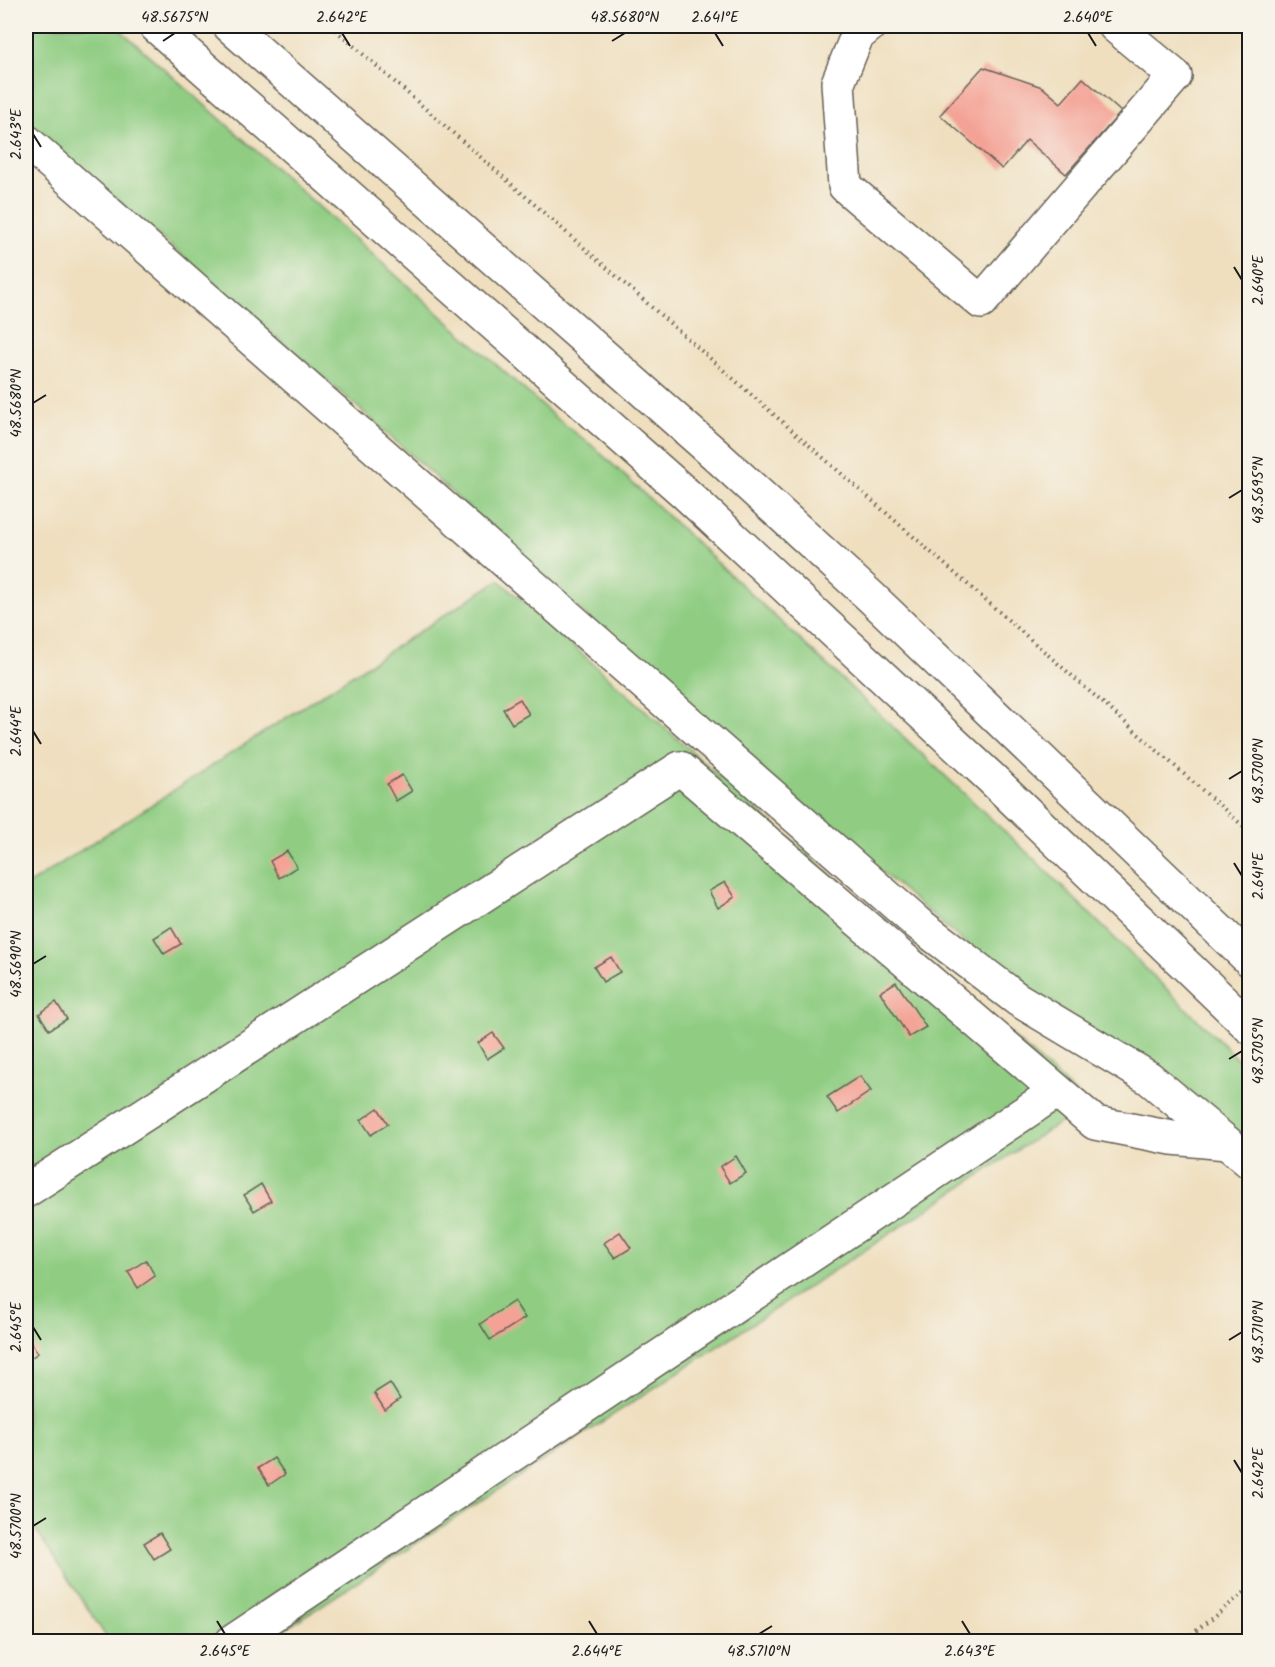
<svg xmlns="http://www.w3.org/2000/svg" width="1275" height="1667" font-family="Kalam,sans-serif">
	<style>
		.green { fill: #90cd83; stroke: #567450; stroke-width: 1.5 }
		.building { fill: #f4a295 }
		.lines { fill: none; stroke-linecap: round; stroke-linejoin: round }
		.minor-casing { stroke: #666055; stroke-width: 36 }
		.highway-casing { stroke: #666055; stroke-width: 36 }
		.path { stroke: #666055; stroke-width: 4; stroke-dasharray: 1.5 4.5; stroke-linecap: butt }
		.minor { stroke: #fff; stroke-width: 33 }
		.highway { stroke: #fff; stroke-width: 33 }
		.ticks { fill: none; stroke: #1c1c1c; stroke-width: 2 }
		.neatline { fill: none; stroke: #1c1c1c; stroke-width: 2 }
		.ticks-label { font-size: 15px; text-anchor: middle; fill: #1c1c1c }
	</style>
	<rect width="100%" height="100%" fill="#f7f3e8"/>
	<filter id="ink" filterUnits="userSpaceOnUse"><feTurbulence type="fractalNoise" baseFrequency=".0167" numOctaves="2"/><feDisplacementMap in="SourceGraphic" scale="12" xChannelSelector="R" yChannelSelector="G"/><feConvolveMatrix kernelMatrix="1 2 1 2 8 2 1 2 1" color-interpolation-filters="sRGB"/></filter>
	<filter id="wash" filterUnits="userSpaceOnUse"><feTurbulence type="fractalNoise" baseFrequency=".008" numOctaves="4" result="noise"/><feDisplacementMap in="SourceGraphic" scale="24" xChannelSelector="R" yChannelSelector="G"/><feGaussianBlur stdDeviation="1.35" result="paint"/><feColorMatrix in="noise" values="0 0 0 0 0 0 0 0 0 0 0 0 0 0 0 0 0 1.4 0 .05"/><feComposite in="paint" operator="in"/></filter>
	<g filter="url(#wash)">
		<rect width="100%" height="100%" fill="#efdfbf"/>
		<g class="green">
			<path d="M 26,26 L 116,26 L 555,417 L 594,447 L 1034,859 L 1249,1070 L 1249,1148 L 979,955 L 660,683 L 368,416 L 26,121 Z"/>
			<path d="M 499,580 L 1088,1104 L 267,1641 L 109,1641 L 26,1515 L 26,886 Z"/>
		</g>
		<g id="blocks">
			<g class="building">
				<path d="M 983,67 L 1042,87 L 1061,103 L 1083,78 L 1121,112 L 1066,174 L 1027,140 L 1002,169 L 940,115 Z"/>
				<path d="M 520,699 L 529,714 L 512,724 L 503,709 Z"/>
				<path d="M 402,775 L 412,791 L 396,801 L 387,784 Z"/>
				<path d="M 287,851 L 297,867 L 279,878 L 270,861 Z"/>
				<path d="M 725,882 L 735,897 L 718,908 L 709,891 Z"/>
				<path d="M 171,927 L 181,944 L 164,954 L 154,938 Z"/>
				<path d="M 611,957 L 620,972 L 603,982 L 594,967 Z"/>
				<path d="M 896,982 L 926,1027 L 909,1037 L 880,992 Z"/>
				<path d="M 56,1002 L 67,1019 L 49,1030 L 39,1014 Z"/>
				<path d="M 493,1033 L 504,1048 L 487,1059 L 478,1043 Z"/>
				<path d="M 860,1076 L 871,1091 L 838,1113 L 827,1097 Z"/>
				<path d="M 378,1108 L 388,1124 L 371,1135 L 361,1120 Z"/>
				<path d="M 736,1156 L 746,1173 L 730,1183 L 720,1167 Z"/>
				<path d="M 261,1184 L 271,1201 L 254,1211 L 244,1195 Z"/>
				<path d="M 620,1232 L 631,1248 L 615,1258 L 604,1243 Z"/>
				<path d="M 146,1260 L 155,1276 L 138,1288 L 128,1272 Z"/>
				<path d="M 514,1301 L 525,1318 L 490,1340 L 480,1324 Z"/>
				<path d="M 28,1338 L 38,1353 L 26,1361 L 26,1339 Z"/>
				<path d="M 390,1383 L 400,1399 L 385,1410 L 374,1393 Z"/>
				<path d="M 274,1458 L 285,1474 L 269,1485 L 258,1468 Z"/>
				<path d="M 160,1533 L 170,1549 L 154,1559 L 144,1543 Z"/>
			</g>
		</g>
	</g>
	<g filter="url(#ink)">
		<use href="#blocks" fill-opacity="0" stroke="#666055" stroke-width="1.5"/>
		<g class="lines">
			<defs>
				<g id="minor">
					<path d="M 869,26 L 857,36 L 838,83 L 845,186 L 981,302 L 1175,76 L 1115,26"/>
					<path d="M 26,141 L 916,922 L 1017,999 L 1149,1078 L 1250,1162"/>
					<path d="M 26,1191 L 680,768 L 1095,1123 L 1172,1138 L 1227,1143"/>
					<path d="M 232,1642 L 1057,1091"/>
				</g>
				<g id="highway">
					<path d="M 156,26 L 686,494 L 991,778 L 1250,1027"/>
					<path d="M 230,26 L 716,455 L 871,597 L 1250,960"/>
				</g>
			</defs>
			<use href="#minor" class="minor-casing"/>
			<use href="#highway" class="highway-casing"/>
			<g class="path">
				<path d="M 331,26 L 1250,832"/>
				<path d="M 1182,1642 L 1250,1588"/>
			</g>
			<use href="#minor" class="minor"/>
			<use href="#highway" class="highway"/>
		</g>
	</g>
	<path class="ticks" d="M 342,33 L 350,46M 715,33 L 723,46M 1088,33 L 1096,46M 163,41 L 175,33M 612,41 L 625,33M 33,134 L 41,147M 1234,267 L 1242,280M 33,403 L 46,395M 1229,498 L 1242,490M 33,731 L 41,744M 1229,779 L 1242,771M 1234,863 L 1242,876M 33,964 L 46,956M 1229,1059 L 1242,1051M 33,1327 L 41,1340M 1229,1340 L 1242,1332M 1234,1460 L 1242,1473M 33,1526 L 46,1518M 217,1621 L 225,1634M 589,1621 L 597,1634M 962,1621 L 970,1634M 759,1634 L 772,1626"/>
	<rect width="1275" height="1667" fill="none" stroke="#f7f3e8" stroke-width="66"/>
	<rect x="33" y="33" width="1209" height="1601" class="neatline"/>
	<g class="ticks-label">
		<text x="175" y="22">48.5675°N</text>
		<text x="342" y="22">2.642°E</text>
		<text x="625" y="22">48.5680°N</text>
		<text x="715" y="22">2.641°E</text>
		<text x="1088" y="22">2.640°E</text>
		<text transform="translate(16 134) rotate(-90)" y="5">2.643°E</text>
		<text transform="translate(1258 280) rotate(-90)" y="5">2.640°E</text>
		<text transform="translate(16 403) rotate(-90)" y="5">48.5680°N</text>
		<text transform="translate(1258 490) rotate(-90)" y="5">48.5695°N</text>
		<text transform="translate(16 731) rotate(-90)" y="5">2.644°E</text>
		<text transform="translate(1258 771) rotate(-90)" y="5">48.5700°N</text>
		<text transform="translate(1258 876) rotate(-90)" y="5">2.641°E</text>
		<text transform="translate(16 964) rotate(-90)" y="5">48.5690°N</text>
		<text transform="translate(1258 1051) rotate(-90)" y="5">48.5705°N</text>
		<text transform="translate(16 1327) rotate(-90)" y="5">2.645°E</text>
		<text transform="translate(1258 1332) rotate(-90)" y="5">48.5710°N</text>
		<text transform="translate(1258 1473) rotate(-90)" y="5">2.642°E</text>
		<text transform="translate(16 1526) rotate(-90)" y="5">48.5700°N</text>
		<text x="225" y="1656">2.645°E</text>
		<text x="597" y="1656">2.644°E</text>
		<text x="759" y="1656">48.5710°N</text>
		<text x="970" y="1656">2.643°E</text>
	</g>
</svg>
